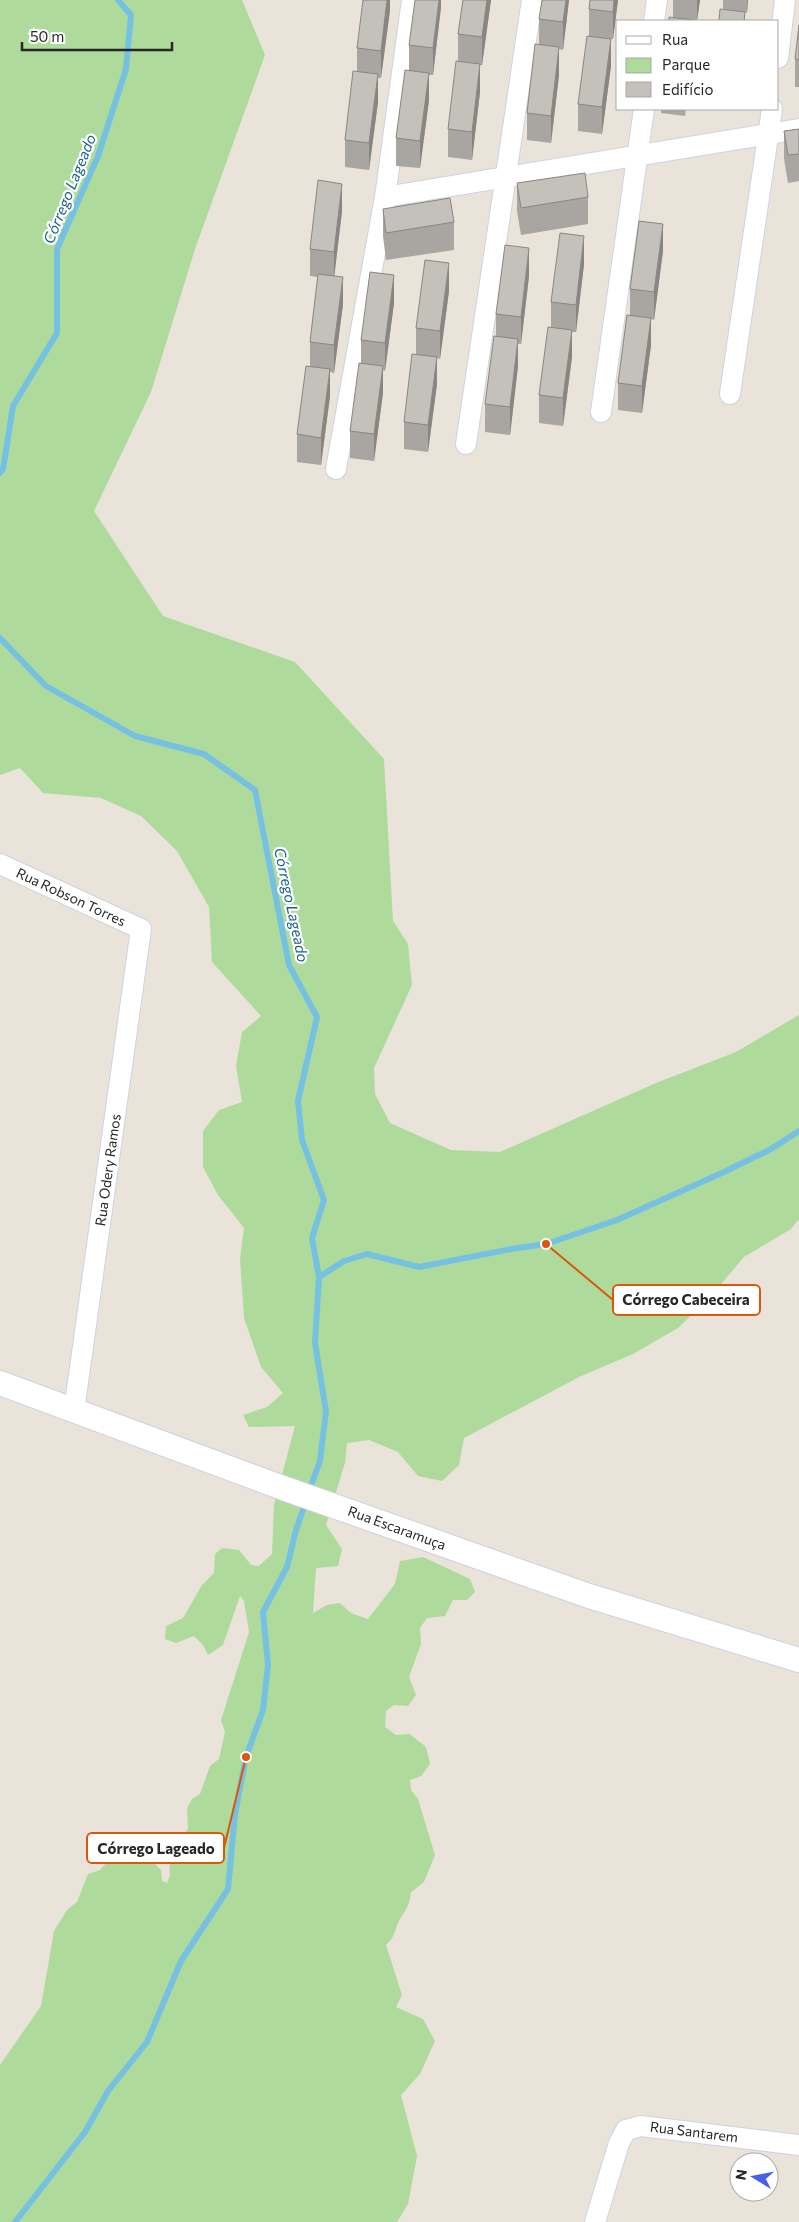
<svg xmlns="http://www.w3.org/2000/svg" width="799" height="2222" font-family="Commissioner,sans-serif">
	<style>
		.green { fill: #aedb9b }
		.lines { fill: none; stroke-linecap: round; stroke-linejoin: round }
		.stream { stroke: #76c1e2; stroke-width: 6 }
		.minor-casing { stroke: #cfd2df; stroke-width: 22 }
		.tertiary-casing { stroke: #cfd2df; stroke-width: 26 }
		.minor { stroke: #fff; stroke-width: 20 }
		.tertiary { stroke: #fff; stroke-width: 24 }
		.wall { fill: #a9a5a0 }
		.shaded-wall { fill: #898682 }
		.building { fill: #c4c0ba; stroke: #898682 }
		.labels { text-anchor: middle; stroke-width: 4.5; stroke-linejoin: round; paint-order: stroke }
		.street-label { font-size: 14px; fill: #272727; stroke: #fff }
		.water-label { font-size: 15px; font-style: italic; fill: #195f89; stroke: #fff }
		.leader { fill: none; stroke: #de560d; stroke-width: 2 }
		.callout-dot { fill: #de560d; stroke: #fff; stroke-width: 2 }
		.callout { fill: #fff; stroke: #de560d; stroke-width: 2 }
		.callout-label { font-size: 15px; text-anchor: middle; font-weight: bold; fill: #272727 }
	</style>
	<rect width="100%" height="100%" fill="#e9e3da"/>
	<path class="green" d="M 0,0 L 242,0 L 265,55 L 195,249 L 151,392 L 94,511 L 163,616 L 295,662 L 384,759 L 393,921 L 408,944 L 412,985 L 374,1068 L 375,1094 L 390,1123 L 451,1150 L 500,1152 L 656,1083 L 736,1052 L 799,1015 L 799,1219 L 791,1229 L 744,1257 L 710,1297 L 678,1328 L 633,1354 L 579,1377 L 464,1438 L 459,1465 L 442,1481 L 418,1476 L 398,1452 L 369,1440 L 347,1443 L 345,1463 L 326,1525 L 342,1549 L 338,1566 L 316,1568 L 313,1613 L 327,1605 L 340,1603 L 351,1613 L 368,1619 L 395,1584 L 400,1561 L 423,1557 L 470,1579 L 475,1592 L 467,1600 L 453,1600 L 445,1616 L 427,1618 L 420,1628 L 421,1644 L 409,1677 L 416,1695 L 408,1706 L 394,1705 L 386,1711 L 385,1727 L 396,1735 L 410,1734 L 426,1747 L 430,1764 L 421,1776 L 410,1780 L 411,1790 L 418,1799 L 435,1855 L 424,1882 L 411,1892 C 409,1908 406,1908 399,1921 C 393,1933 397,1934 386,1945 L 402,1995 L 396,2007 L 423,2019 L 435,2041 L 420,2074 L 401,2095 L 417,2156 L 408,2204 L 397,2222 L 0,2222 L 0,2065 L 41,2006 L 54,1931 L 67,1910 L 77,1902 L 88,1874 L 100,1870 L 125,1842 L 136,1838 L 145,1844 L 145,1854 L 153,1856 L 156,1865 L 161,1870 L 162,1881 L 167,1883 L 170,1875 L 169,1857 L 177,1852 L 177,1843 L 188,1829 L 187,1808 L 192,1799 L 200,1794 L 210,1766 L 219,1759 L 225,1732 L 221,1720 L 249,1632 L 244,1601 L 240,1596 L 223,1645 L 208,1655 L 203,1645 L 194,1636 L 176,1643 L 165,1639 L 166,1626 L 183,1618 L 202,1585 L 214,1573 L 215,1554 L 222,1548 L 239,1550 L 251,1565 L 259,1566 L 272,1554 L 274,1505 L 295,1426 L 249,1427 L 243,1415 L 267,1407 L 283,1393 L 261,1367 L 244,1318 L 240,1259 L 244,1228 L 218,1195 L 203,1167 L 203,1131 L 219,1110 L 242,1102 L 236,1066 L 242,1032 L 261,1016 L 212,962 L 209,907 L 177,851 L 141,816 L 101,798 L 43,793 L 20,768 L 0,775 Z"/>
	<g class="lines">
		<g class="stream">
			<path d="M 0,473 L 3,469 L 13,406 L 57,333 L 57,249 L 98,156 L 126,69 L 131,15 L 118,0"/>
			<path d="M 0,638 L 46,686 L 135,736 L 204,754 L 255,790 L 289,965 L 317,1017 L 298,1101 L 302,1140 L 324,1200 L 312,1238 L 319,1277 L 315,1343 L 326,1411 L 320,1461 L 309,1491"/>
			<path d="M 319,1277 L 344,1261 L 367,1254 L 419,1267 L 511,1249 L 546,1244 L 617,1220 L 724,1172 L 771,1149 L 799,1131"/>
			<path d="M 15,2222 L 85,2132 L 108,2091 L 147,2042 L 181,1961 L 228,1889 L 235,1814 L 246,1757 L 263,1710 L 268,1665 L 263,1612 L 287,1567 L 296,1530 L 306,1501"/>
		</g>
		<defs>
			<g id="minor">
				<path d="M 654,21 L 657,0"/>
				<path d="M 778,58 L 785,0"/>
				<path d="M 385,197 L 799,129"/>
				<path d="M 730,394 L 772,109"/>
				<path d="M 601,412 L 644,109"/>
				<path d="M 466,444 L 532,0"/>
				<path d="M 336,469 L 385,197 L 412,0"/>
				<path d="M 0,864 L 141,929 L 74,1411"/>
				<path d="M 595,2222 L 619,2143 L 626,2130 L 641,2126 L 799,2145"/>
			</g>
			<path id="tertiary" d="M 0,1383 L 283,1488 L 589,1596 L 799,1660"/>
		</defs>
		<use href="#minor" class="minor-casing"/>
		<use href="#tertiary" class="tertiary-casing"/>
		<use href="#minor" class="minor"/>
		<use href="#tertiary" class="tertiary"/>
	</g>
	<g class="wall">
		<path d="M 390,0 L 390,10 L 381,78 L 378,78 L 378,102 L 369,170 L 345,167 L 345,140 L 357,72 L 357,48 Z"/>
		<path d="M 441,0 L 441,7 L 433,75 L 429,75 L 429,100 L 420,168 L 396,166 L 396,138 L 409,70 L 409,45 Z"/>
		<path d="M 463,0 L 491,0 L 482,65 L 480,65 L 480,92 L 472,160 L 448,157 L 448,129 L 458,61 L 458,34 Z"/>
		<path d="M 569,0 L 563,50 L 559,49 L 559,75 L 551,143 L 527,140 L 527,113 L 539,45 L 539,19 Z"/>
		<path d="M 618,0 L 613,39 L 611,39 L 611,66 L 602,134 L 578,131 L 578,104 L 589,36 L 589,9 Z"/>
		<path d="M 673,0 L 700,0 L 697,21 L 669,21 L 673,18 Z"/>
		<path d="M 723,0 L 748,0 L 747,13 L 745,12 L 745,21 L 723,9 Z"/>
		<path d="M 799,25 L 799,87 L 795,87 L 795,59 Z"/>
		<path d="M 661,109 L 686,109 L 685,116 L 661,113 Z"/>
		<path d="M 799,129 L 799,181 L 788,183 L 784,159 L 784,131 Z"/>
		<path d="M 517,183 L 588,197 L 588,224 L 521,235 L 517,211 Z"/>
		<path d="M 383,209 L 454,222 L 454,250 L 386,260 L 383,236 Z"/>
		<path d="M 342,211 L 334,276 L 343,304 L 334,373 L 330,372 L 330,396 L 321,465 L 297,462 L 297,434 L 310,366 L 310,342 L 318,277 L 310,276 L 310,249 Z"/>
		<path d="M 663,251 L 654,320 L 651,319 L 651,345 L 642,413 L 618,410 L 618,383 L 630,315 L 630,289 Z"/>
		<path d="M 584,264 L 576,332 L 572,332 L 572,357 L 563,426 L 539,423 L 539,395 L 551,327 L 551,302 Z"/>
		<path d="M 529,276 L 521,344 L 518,344 L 518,366 L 510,435 L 485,432 L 485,404 L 496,336 L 496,314 Z"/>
		<path d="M 449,291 L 440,359 L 437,358 L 437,384 L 428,452 L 404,449 L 404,422 L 416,354 L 416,328 Z"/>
		<path d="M 394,303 L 385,371 L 383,370 L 383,393 L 374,461 L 350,458 L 350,431 L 361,363 L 361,340 Z"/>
	</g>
	<g class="shaded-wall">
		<path d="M 387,0 L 390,0 L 390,10 L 381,78 L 381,51 Z"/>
		<path d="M 439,0 L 441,0 L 441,7 L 433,75 L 433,48 Z"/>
		<path d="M 487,0 L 491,0 L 482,65 L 482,37 Z"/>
		<path d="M 566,0 L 569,0 L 563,50 L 563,22 Z"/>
		<path d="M 614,0 L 618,0 L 613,39 L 613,12 Z"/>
		<path d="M 697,0 L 700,0 L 697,21 Z"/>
		<path d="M 747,0 L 748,0 L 747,13 Z"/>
		<path d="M 611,39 L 611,66 L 602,134 L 602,107 Z"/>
		<path d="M 559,47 L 559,75 L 551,143 L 551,116 Z"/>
		<path d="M 480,64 L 480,92 L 472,160 L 472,132 Z"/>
		<path d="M 429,73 L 429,100 L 420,168 L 420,141 Z"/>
		<path d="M 378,74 L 378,102 L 369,170 L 369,143 Z"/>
		<path d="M 342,184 L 342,211 L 334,279 L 334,252 Z"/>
		<path d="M 663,224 L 663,251 L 654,320 L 654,292 Z"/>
		<path d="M 584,236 L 584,264 L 576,332 L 576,305 Z"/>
		<path d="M 529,248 L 529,276 L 521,344 L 521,317 Z"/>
		<path d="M 449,263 L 449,291 L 440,359 L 440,331 Z"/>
		<path d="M 394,275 L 394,303 L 385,371 L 385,343 Z"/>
		<path d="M 343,277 L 343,304 L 334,373 L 334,345 Z"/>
		<path d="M 651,318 L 651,345 L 642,413 L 642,386 Z"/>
		<path d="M 572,330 L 572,357 L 563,426 L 563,398 Z"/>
		<path d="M 518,339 L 518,366 L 510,435 L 510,407 Z"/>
		<path d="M 437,357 L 437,384 L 428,452 L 428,425 Z"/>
		<path d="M 383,366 L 383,393 L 374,461 L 374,434 Z"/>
		<path d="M 330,369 L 330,396 L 321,465 L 321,438 Z"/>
	</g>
	<g class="building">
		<path d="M 363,0 L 387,0 L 381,51 L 357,48 Z"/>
		<path d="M 415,0 L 439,0 L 433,48 L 409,45 Z"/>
		<path d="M 463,0 L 487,0 L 482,37 L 458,34 Z"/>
		<path d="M 542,0 L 566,0 L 563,22 L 539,19 Z"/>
		<path d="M 590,0 L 614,0 L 613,12 L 589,9 Z"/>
		<path d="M 720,9 L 745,12 L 744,21 L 719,21 Z"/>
		<path d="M 669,17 L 694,20 L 693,21 L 669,21 Z"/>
		<path d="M 799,25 L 799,60 L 795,59 Z"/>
		<path d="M 587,36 L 611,39 L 602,107 L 578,104 Z"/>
		<path d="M 535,44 L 559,47 L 551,116 L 527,113 Z"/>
		<path d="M 456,61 L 480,64 L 472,132 L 448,129 Z"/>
		<path d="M 405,70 L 429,73 L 420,141 L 396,138 Z"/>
		<path d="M 353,71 L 378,74 L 369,143 L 345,140 Z"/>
		<path d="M 799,129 L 799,154 L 788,155 L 784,131 Z"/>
		<path d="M 585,173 L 588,197 L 521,208 L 517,183 Z"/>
		<path d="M 318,180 L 342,184 L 334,252 L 310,249 Z"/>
		<path d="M 450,198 L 454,222 L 386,233 L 383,209 Z"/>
		<path d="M 639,221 L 663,224 L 654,292 L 630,289 Z"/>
		<path d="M 560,233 L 584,236 L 576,305 L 551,302 Z"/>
		<path d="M 505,245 L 529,248 L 521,317 L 496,314 Z"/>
		<path d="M 425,260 L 449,263 L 440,331 L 416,328 Z"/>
		<path d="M 370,272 L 394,275 L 385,343 L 361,340 Z"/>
		<path d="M 318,274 L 343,277 L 334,345 L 310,342 Z"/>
		<path d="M 627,315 L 651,318 L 642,386 L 618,383 Z"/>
		<path d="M 548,327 L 572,330 L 563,398 L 539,395 Z"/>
		<path d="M 494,336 L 518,339 L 510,407 L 485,404 Z"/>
		<path d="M 412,354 L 437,357 L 428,425 L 404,422 Z"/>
		<path d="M 359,363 L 383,366 L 374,434 L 350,431 Z"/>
		<path d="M 306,366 L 330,369 L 321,438 L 297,434 Z"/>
	</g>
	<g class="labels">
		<g class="street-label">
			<text transform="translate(71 897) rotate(25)" y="5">Rua Robson Torres</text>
			<text transform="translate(108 1170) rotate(-82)" y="5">Rua Odery Ramos</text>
			<text transform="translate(397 1528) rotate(20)" y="5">Rua Escaramuça</text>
			<text transform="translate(694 2132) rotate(7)" y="5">Rua Santarem</text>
		</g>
		<g class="water-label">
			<text transform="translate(70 189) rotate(-68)" y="5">Córrego Lageado</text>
			<text transform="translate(291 905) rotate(78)" y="5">Córrego Lageado</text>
		</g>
	</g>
	<path class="leader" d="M546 1244L613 1300M246 1757L224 1848"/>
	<g class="callout-dot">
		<circle cx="546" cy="1244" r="5"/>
		<circle cx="246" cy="1757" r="5"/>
	</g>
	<g class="callout">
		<rect x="613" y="1285" width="147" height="30" rx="5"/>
		<rect x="87" y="1833" width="137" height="30" rx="5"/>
	</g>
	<g class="callout-label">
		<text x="686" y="1305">Córrego Cabeceira</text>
		<text x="156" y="1854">Córrego Lageado</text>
	</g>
	<rect x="616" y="20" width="162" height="90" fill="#ffffff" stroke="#a9a9a9"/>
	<rect x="626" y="36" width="25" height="8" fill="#ffffff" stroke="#a9a9a9"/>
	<text x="662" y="45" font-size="15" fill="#272727">Rua</text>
	<rect x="626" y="58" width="25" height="15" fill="#aedb9b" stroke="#a9a9a9"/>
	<text x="662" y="70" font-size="15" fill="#272727">Parque</text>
	<rect x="626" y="82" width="25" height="15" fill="#c4c0ba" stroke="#a9a9a9"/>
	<text x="662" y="95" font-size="15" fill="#272727">Edifício</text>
	<g transform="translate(754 2177) rotate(280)"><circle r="24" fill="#ffffff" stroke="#a9a9a9"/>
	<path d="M0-4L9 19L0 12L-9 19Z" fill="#485fe8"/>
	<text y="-8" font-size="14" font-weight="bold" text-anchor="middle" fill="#272727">N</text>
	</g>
	<path d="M22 42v8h150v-8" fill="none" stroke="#272727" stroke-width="2.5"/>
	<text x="30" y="42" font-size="15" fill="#272727" stroke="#ffffff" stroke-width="4" paint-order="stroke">50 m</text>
</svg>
